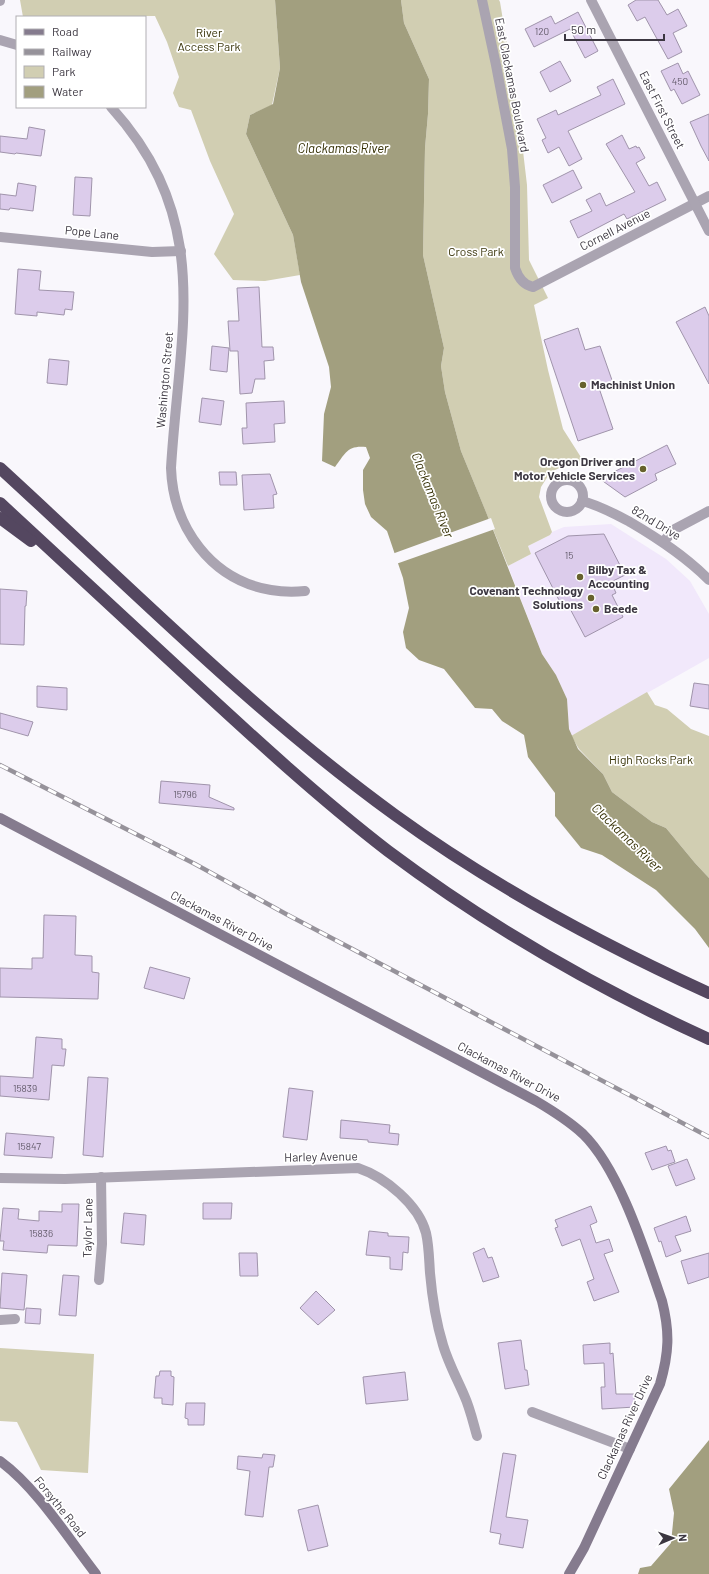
<svg xmlns="http://www.w3.org/2000/svg" width="709" height="1574" font-family="Barlow,sans-serif">
	<style>
		.built { fill: #f1e8fb }
		.green { fill: #d1ceb2 }
		.water { fill: #a29f7f }
		.pier { fill: #f9f7fc }
		.building { fill: #dccceb; stroke: #a094ab }
		.lines { fill: none; stroke-linecap: round; stroke-linejoin: round }
		.street { stroke: #aaa4b1; stroke-width: 10 }
		.secondary { stroke: #857b8e; stroke-width: 10 }
		.highway { stroke: #544760; stroke-width: 12 }
		.rail-casing { stroke: #96929a; stroke-width: 4.5 }
		.rail { stroke: #fff; stroke-width: 3; stroke-dasharray: 9; stroke-linecap: butt }
		.poi-dot { fill: #67612d; stroke: #fff; stroke-width: 1.5 }
		.labels { text-anchor: middle; stroke-width: 3.5; stroke-linejoin: round; paint-order: stroke }
		.number-label { font-size: 10px; fill: #645c6c }
		.park-label { font-size: 12px; fill: #393409; stroke: #fff }
		.street-label { font-size: 12px; fill: #3c3741; stroke: #fff }
		.poi-label { font-size: 12px; font-weight: bold; fill: #3c3741; stroke: #fff; text-anchor: start }
		.water-label { font-size: 13px; font-style: italic; fill: #342f03; stroke: #fff }
	</style>
	<rect width="100%" height="100%" fill="#f9f7fc"/>
	<path class="built" d="M 611,524 L 666,559 L 690,581 L 709,614 L 709,658 L 571,736 L 569,729 L 567,699 L 556,675 L 542,654 L 508,566 L 531,554 L 528,546 L 550,535 L 552,532 L 564,527 Z"/>
	<g class="green">
		<path d="M 20,0 L 275,0 L 280,68 L 272,105 L 250,115 L 246,134 L 293,235 L 300,275 L 265,281 L 233,280 L 214,254 L 234,214 L 210,161 L 191,110 L 179,107 L 173,93 L 179,77 L 167,42 L 155,16 L 23,17 Z"/>
		<path d="M 401,0 L 499,0 L 500,2 L 519,117 L 527,185 L 529,260 L 548,298 L 534,305 L 548,370 L 563,429 L 584,462 L 575,467 L 564,466 L 555,470 L 548,476 L 541,487 L 539,497 L 552,532 L 550,535 L 528,546 L 531,554 L 508,566 L 461,451 L 445,392 L 441,366 L 444,348 L 423,255 L 425,148 L 428,114 L 429,79 L 404,23 Z"/>
		<path d="M 647,692 L 655,705 L 667,709 L 691,729 L 709,736 L 709,878 L 695,863 L 666,828 L 652,822 L 612,792 L 603,774 L 579,749 L 571,736 Z"/>
		<path d="M 0,1348 L 94,1354 L 88,1473 L 41,1470 L 17,1422 L 0,1421 Z"/>
	</g>
	<g class="water">
		<path d="M 275,0 L 401,0 L 404,23 L 429,79 L 428,114 L 425,148 L 423,255 L 444,348 L 441,366 L 445,392 L 461,451 L 486,512 L 542,654 L 556,675 L 567,699 L 569,729 L 578,749 L 603,774 L 612,792 L 652,822 L 666,828 L 695,863 L 709,878 L 709,948 L 695,929 L 656,890 L 602,855 L 581,848 L 555,816 L 555,793 L 528,757 L 524,735 L 502,721 L 492,709 L 475,708 L 444,669 L 419,660 L 406,648 L 403,632 L 409,608 L 403,578 L 387,531 L 371,517 L 365,504 L 363,490 L 363,470 L 370,458 L 366,447 C 347,445 345,454 335,467 L 322,461 L 324,414 L 331,387 L 329,367 L 301,282 L 293,235 L 246,134 L 250,115 L 273,104 L 280,68 Z"/>
		<path d="M 709,1440 L 709,1574 L 638,1574 L 640,1568 L 651,1566 L 671,1543 L 674,1513 L 669,1489 Z"/>
	</g>
	<path class="pier" d="M 491,518 L 495,529 L 396,564 L 392,554 Z"/>
	<g class="building">
		<path d="M 636,0 L 658,0 L 667,15 L 678,9 L 687,26 L 673,33 L 682,52 L 668,59 L 645,17 L 637,21 L 628,5 Z"/>
		<path d="M 578,12 L 598,51 L 585,58 L 570,29 L 534,47 L 525,29 L 551,16 L 555,24 Z"/>
		<path d="M 560,61 L 571,81 L 550,92 L 540,72 Z"/>
		<path d="M 678,63 L 683,74 L 688,71 L 700,95 L 682,104 L 674,89 L 671,91 L 661,71 Z"/>
		<path d="M 613,79 L 625,104 L 568,131 L 582,159 L 569,166 L 559,147 L 548,153 L 542,140 L 546,138 L 537,119 L 556,110 L 558,115 L 601,95 L 597,87 Z"/>
		<path d="M 709,114 L 709,161 L 701,146 L 690,122 Z"/>
		<path d="M 29,127 L 45,130 L 41,156 L 16,153 L 15,154 L 0,152 L 0,136 L 27,139 Z"/>
		<path d="M 622,135 L 629,149 L 636,146 L 637,148 L 639,147 L 645,158 L 636,163 L 649,186 L 657,182 L 666,200 L 627,219 L 624,214 L 578,238 L 570,221 L 592,211 L 586,200 L 600,193 L 606,206 L 635,192 L 606,144 Z"/>
		<path d="M 573,170 L 582,188 L 552,203 L 543,185 Z"/>
		<path d="M 75,177 L 92,178 L 90,216 L 73,215 Z"/>
		<path d="M 18,183 L 36,186 L 33,211 L 10,208 L 9,210 L 0,209 L 0,194 L 16,196 Z"/>
		<path d="M 18,269 L 41,271 L 39,290 L 74,292 L 72,310 L 65,309 L 64,315 L 37,312 L 37,316 L 15,314 Z"/>
		<path d="M 259,287 L 262,347 L 273,347 L 274,360 L 264,361 L 265,379 L 255,379 L 252,393 L 240,394 L 238,351 L 230,351 L 228,321 L 239,321 L 237,288 Z"/>
		<path d="M 705,307 L 709,316 L 709,384 L 676,322 Z"/>
		<path d="M 578,328 L 585,350 L 600,346 L 613,383 L 599,388 L 613,429 L 578,441 L 544,340 Z"/>
		<path d="M 212,346 L 229,348 L 227,372 L 210,370 Z"/>
		<path d="M 49,359 L 69,361 L 67,385 L 47,383 Z"/>
		<path d="M 202,398 L 224,401 L 221,425 L 199,422 Z"/>
		<path d="M 284,401 L 285,423 L 274,424 L 275,442 L 243,444 L 242,428 L 247,428 L 246,403 Z"/>
		<path d="M 667,445 L 676,464 L 655,474 L 657,480 L 625,497 L 600,479 Z"/>
		<path d="M 219,472 L 236,472 L 237,485 L 220,485 Z"/>
		<path d="M 270,474 L 277,494 L 273,495 L 274,508 L 244,510 L 242,475 Z"/>
		<path d="M 604,534 L 625,575 L 611,582 L 616,593 L 612,595 L 623,617 L 585,637 L 567,603 L 562,606 L 535,553 L 568,536 Z"/>
		<path d="M 0,589 L 27,591 L 26,606 L 25,606 L 24,645 L 0,644 Z"/>
		<path d="M 694,683 L 709,685 L 709,709 L 690,706 Z"/>
		<path d="M 37,686 L 67,688 L 67,710 L 37,707 Z"/>
		<path d="M 0,713 L 33,722 L 28,736 L 0,728 Z"/>
		<path d="M 161,781 L 210,785 L 209,797 L 234,808 L 234,810 L 159,803 Z"/>
		<path d="M 44,915 L 76,916 L 75,955 L 92,956 L 92,972 L 99,973 L 98,999 L 0,997 L 0,968 L 32,969 L 32,958 L 43,958 Z"/>
		<path d="M 150,967 L 190,978 L 184,999 L 144,988 Z"/>
		<path d="M 36,1037 L 62,1039 L 62,1049 L 66,1049 L 64,1066 L 52,1065 L 49,1100 L 0,1096 L 0,1076 L 33,1078 Z"/>
		<path d="M 88,1077 L 108,1078 L 103,1157 L 83,1155 Z"/>
		<path d="M 289,1088 L 313,1091 L 307,1140 L 283,1137 Z"/>
		<path d="M 341,1120 L 390,1125 L 389,1133 L 399,1134 L 398,1145 L 368,1142 L 368,1140 L 340,1138 Z"/>
		<path d="M 6,1133 L 54,1137 L 52,1158 L 4,1155 Z"/>
		<path d="M 666,1146 L 668,1151 L 671,1150 L 675,1162 L 652,1170 L 645,1153 Z"/>
		<path d="M 687,1159 L 695,1179 L 676,1186 L 668,1166 Z"/>
		<path d="M 203,1203 L 232,1203 L 231,1219 L 203,1219 Z"/>
		<path d="M 62,1204 L 79,1204 L 77,1246 L 48,1245 L 47,1253 L 3,1250 L 4,1241 L 0,1241 L 3,1208 L 19,1209 L 18,1219 L 39,1221 L 39,1211 L 62,1212 Z"/>
		<path d="M 591,1206 L 597,1222 L 590,1225 L 596,1243 L 609,1239 L 613,1251 L 604,1254 L 619,1292 L 594,1301 L 587,1282 L 594,1279 L 580,1239 L 562,1246 L 555,1228 L 558,1227 L 555,1220 Z"/>
		<path d="M 124,1213 L 146,1215 L 144,1245 L 121,1243 Z"/>
		<path d="M 686,1216 L 691,1231 L 675,1236 L 681,1251 L 666,1257 L 661,1241 L 659,1242 L 654,1228 Z"/>
		<path d="M 369,1231 L 388,1233 L 388,1236 L 409,1237 L 408,1253 L 403,1252 L 402,1270 L 390,1269 L 390,1257 L 366,1255 Z"/>
		<path d="M 484,1248 L 488,1258 L 492,1257 L 499,1277 L 483,1282 L 473,1253 Z"/>
		<path d="M 239,1253 L 257,1253 L 258,1276 L 240,1276 Z"/>
		<path d="M 709,1253 L 709,1277 L 688,1284 L 681,1261 Z"/>
		<path d="M 2,1273 L 27,1275 L 24,1310 L 0,1308 Z"/>
		<path d="M 63,1275 L 79,1276 L 76,1316 L 59,1315 Z"/>
		<path d="M 316,1291 L 335,1310 L 318,1325 L 300,1308 Z"/>
		<path d="M 26,1308 L 41,1309 L 40,1324 L 25,1323 Z"/>
		<path d="M 521,1340 L 525,1370 L 527,1370 L 529,1385 L 505,1389 L 498,1343 Z"/>
		<path d="M 610,1343 L 610,1354 L 613,1353 L 616,1394 L 634,1394 L 635,1407 L 602,1409 L 601,1387 L 605,1387 L 604,1363 L 584,1364 L 583,1345 Z"/>
		<path d="M 160,1371 L 171,1371 L 171,1376 L 174,1377 L 173,1405 L 162,1404 L 162,1398 L 154,1398 L 156,1376 L 159,1376 Z"/>
		<path d="M 405,1372 L 408,1400 L 366,1404 L 363,1377 Z"/>
		<path d="M 186,1403 L 205,1403 L 204,1425 L 188,1425 L 188,1419 L 185,1418 Z"/>
		<path d="M 503,1453 L 516,1455 L 506,1517 L 528,1520 L 523,1548 L 499,1544 L 501,1534 L 490,1532 Z"/>
		<path d="M 263,1454 L 275,1455 L 273,1467 L 269,1467 L 263,1517 L 245,1515 L 250,1471 L 237,1469 L 238,1456 L 262,1458 Z"/>
		<path d="M 318,1505 L 328,1546 L 308,1551 L 298,1510 Z"/>
	</g>
	<g class="lines">
		<g class="street">
			<path d="M 482,0 L 496,65 L 512,149 L 515,187 L 515,268 C 518,277 523,285 533,287 L 709,196"/>
			<path d="M 591,0 L 709,231"/>
			<path d="M 0,1 L 0,0"/>
			<path d="M 0,40 L 17,45"/>
			<path d="M 111,107 C 215,222 179,331 171,468 C 173,527 211,580 271,590 C 283,592 294,592 305,591"/>
			<path d="M 0,237 L 152,252 L 181,251"/>
			<circle cx="567" cy="496" r="16"/>
			<path d="M 582,501 C 599,505 615,514 630,522 C 659,539 685,556 709,580"/>
			<path d="M 663,542 L 675,529 L 709,511"/>
			<path d="M 0,1178 L 65,1179 L 358,1168 C 385,1177 419,1205 426,1233 C 429,1246 429,1259 430,1273 C 432,1296 436,1322 443,1345 C 448,1362 457,1379 464,1395 C 470,1408 473,1422 477,1436"/>
			<path d="M 99,1280 L 102,1244 L 101,1177"/>
			<path d="M 0,1320 L 15,1319"/>
			<path d="M 532,1412 L 630,1449"/>
		</g>
		<g class="secondary">
			<path d="M 0,818 L 536,1101 C 553,1111 569,1121 583,1134 C 620,1170 645,1252 662,1301 C 670,1332 669,1353 660,1384 L 584,1548 L 569,1574"/>
			<path d="M 0,1461 C 37,1488 68,1538 96,1574"/>
		</g>
		<g class="highway">
			<path d="M 0,468 C 129,586 253,712 395,815 C 493,886 599,943 709,993"/>
			<path d="M 0,503 C 63,561 125,619 188,677 C 253,737 318,797 388,851 C 487,925 596,988 709,1039"/>
			<path d="M 0,518 L 31,541"/>
		</g>
		<defs>
			<path id="rail" d="M 0,765 L 195,864 L 286,914 L 709,1137"/>
		</defs>
		<use href="#rail" class="rail-casing"/>
		<use href="#rail" class="rail"/>
	</g>
	<g class="poi-dot">
		<circle cx="583" cy="385" r="4"/>
		<circle cx="643" cy="469" r="4"/>
		<circle cx="580" cy="577" r="4"/>
		<circle cx="591" cy="598" r="4"/>
		<circle cx="596" cy="609" r="4"/>
	</g>
	<g class="labels">
		<g class="number-label">
			<text x="542" y="35">120</text>
			<text x="680" y="85">450</text>
			<text x="569" y="559">15</text>
			<text x="185" y="798">15796</text>
			<text x="25" y="1092">15839</text>
			<text x="29" y="1150">15847</text>
			<text x="41" y="1237">15836</text>
		</g>
		<g class="park-label">
			<text x="209" y="37">River<tspan x="209" dy="14">Access Park</tspan></text>
			<text x="476" y="256">Cross Park</text>
			<text x="651" y="764">High Rocks Park</text>
		</g>
		<g class="street-label">
			<text transform="translate(512 85) rotate(79)" y="4">East Clackamas Boulevard</text>
			<text transform="translate(662 110) rotate(63)" y="4">East First Street</text>
			<text transform="translate(615 230) rotate(-27)" y="4">Cornell Avenue</text>
			<text transform="translate(92 233) rotate(6)" y="4">Pope Lane</text>
			<text transform="translate(165 380) rotate(-85)" y="4">Washington Street</text>
			<text transform="translate(656 523) rotate(31)" y="4">82nd Drive</text>
			<text transform="translate(222 921) rotate(28)" y="4">Clackamas River Drive</text>
			<text transform="translate(509 1072) rotate(28)" y="4">Clackamas River Drive</text>
			<text transform="translate(321 1157) rotate(-1)" y="4">Harley Avenue</text>
			<text transform="translate(88 1228) rotate(-89)" y="4">Taylor Lane</text>
			<text transform="translate(625 1427) rotate(-65)" y="4">Clackamas River Drive</text>
			<text transform="translate(60 1507) rotate(51)" y="4">Forsythe Road</text>
		</g>
		<g class="poi-label">
			<text x="591" y="389">Machinist Union</text>
			<text x="635" y="466" text-anchor="end">Oregon Driver and<tspan x="635" dy="14">Motor Vehicle Services</tspan></text>
			<text x="588" y="574">Bilby Tax &amp;<tspan x="588" dy="14">Accounting</tspan></text>
			<text x="583" y="595" text-anchor="end">Covenant Technology<tspan x="583" dy="14">Solutions</tspan></text>
			<text x="604" y="613">Beede</text>
		</g>
		<g class="water-label">
			<text x="343" y="153">Clackamas River</text>
			<text transform="translate(433 495) rotate(68)" y="5">Clackamas River</text>
			<text transform="translate(627 837) rotate(44)" y="5">Clackamas River</text>
		</g>
	</g>
	<rect x="16" y="16" width="130" height="92" fill="#ffffff" stroke="#b1afb3"/>
	<rect x="24" y="29" width="20" height="6" fill="#857b8e" stroke="#b1afb3"/>
	<text x="52" y="36" font-size="12" fill="#3c3741">Road</text>
	<rect x="24" y="49" width="20" height="6" fill="#96929a" stroke="#b1afb3"/>
	<text x="52" y="56" font-size="12" fill="#3c3741">Railway</text>
	<rect x="24" y="66" width="20" height="12" fill="#d1ceb2" stroke="#b1afb3"/>
	<text x="52" y="76" font-size="12" fill="#3c3741">Park</text>
	<rect x="24" y="86" width="20" height="12" fill="#a29f7f" stroke="#b1afb3"/>
	<text x="52" y="96" font-size="12" fill="#3c3741">Water</text>
	<g transform="translate(673 1538) rotate(88)" stroke="#ffffff" stroke-width="3" paint-order="stroke">
	<path d="M0-3L7 15L0 10L-7 15Z" fill="#3c3741"/>
	<text y="-6" font-size="11" font-weight="bold" text-anchor="middle" fill="#3c3741">N</text>
	</g>
	<path d="M565 34v6h99v-6" fill="none" stroke="#3c3741" stroke-width="2"/>
	<text x="571" y="34" font-size="12" fill="#3c3741" stroke="#ffffff" stroke-width="3" paint-order="stroke">50 m</text>
</svg>
